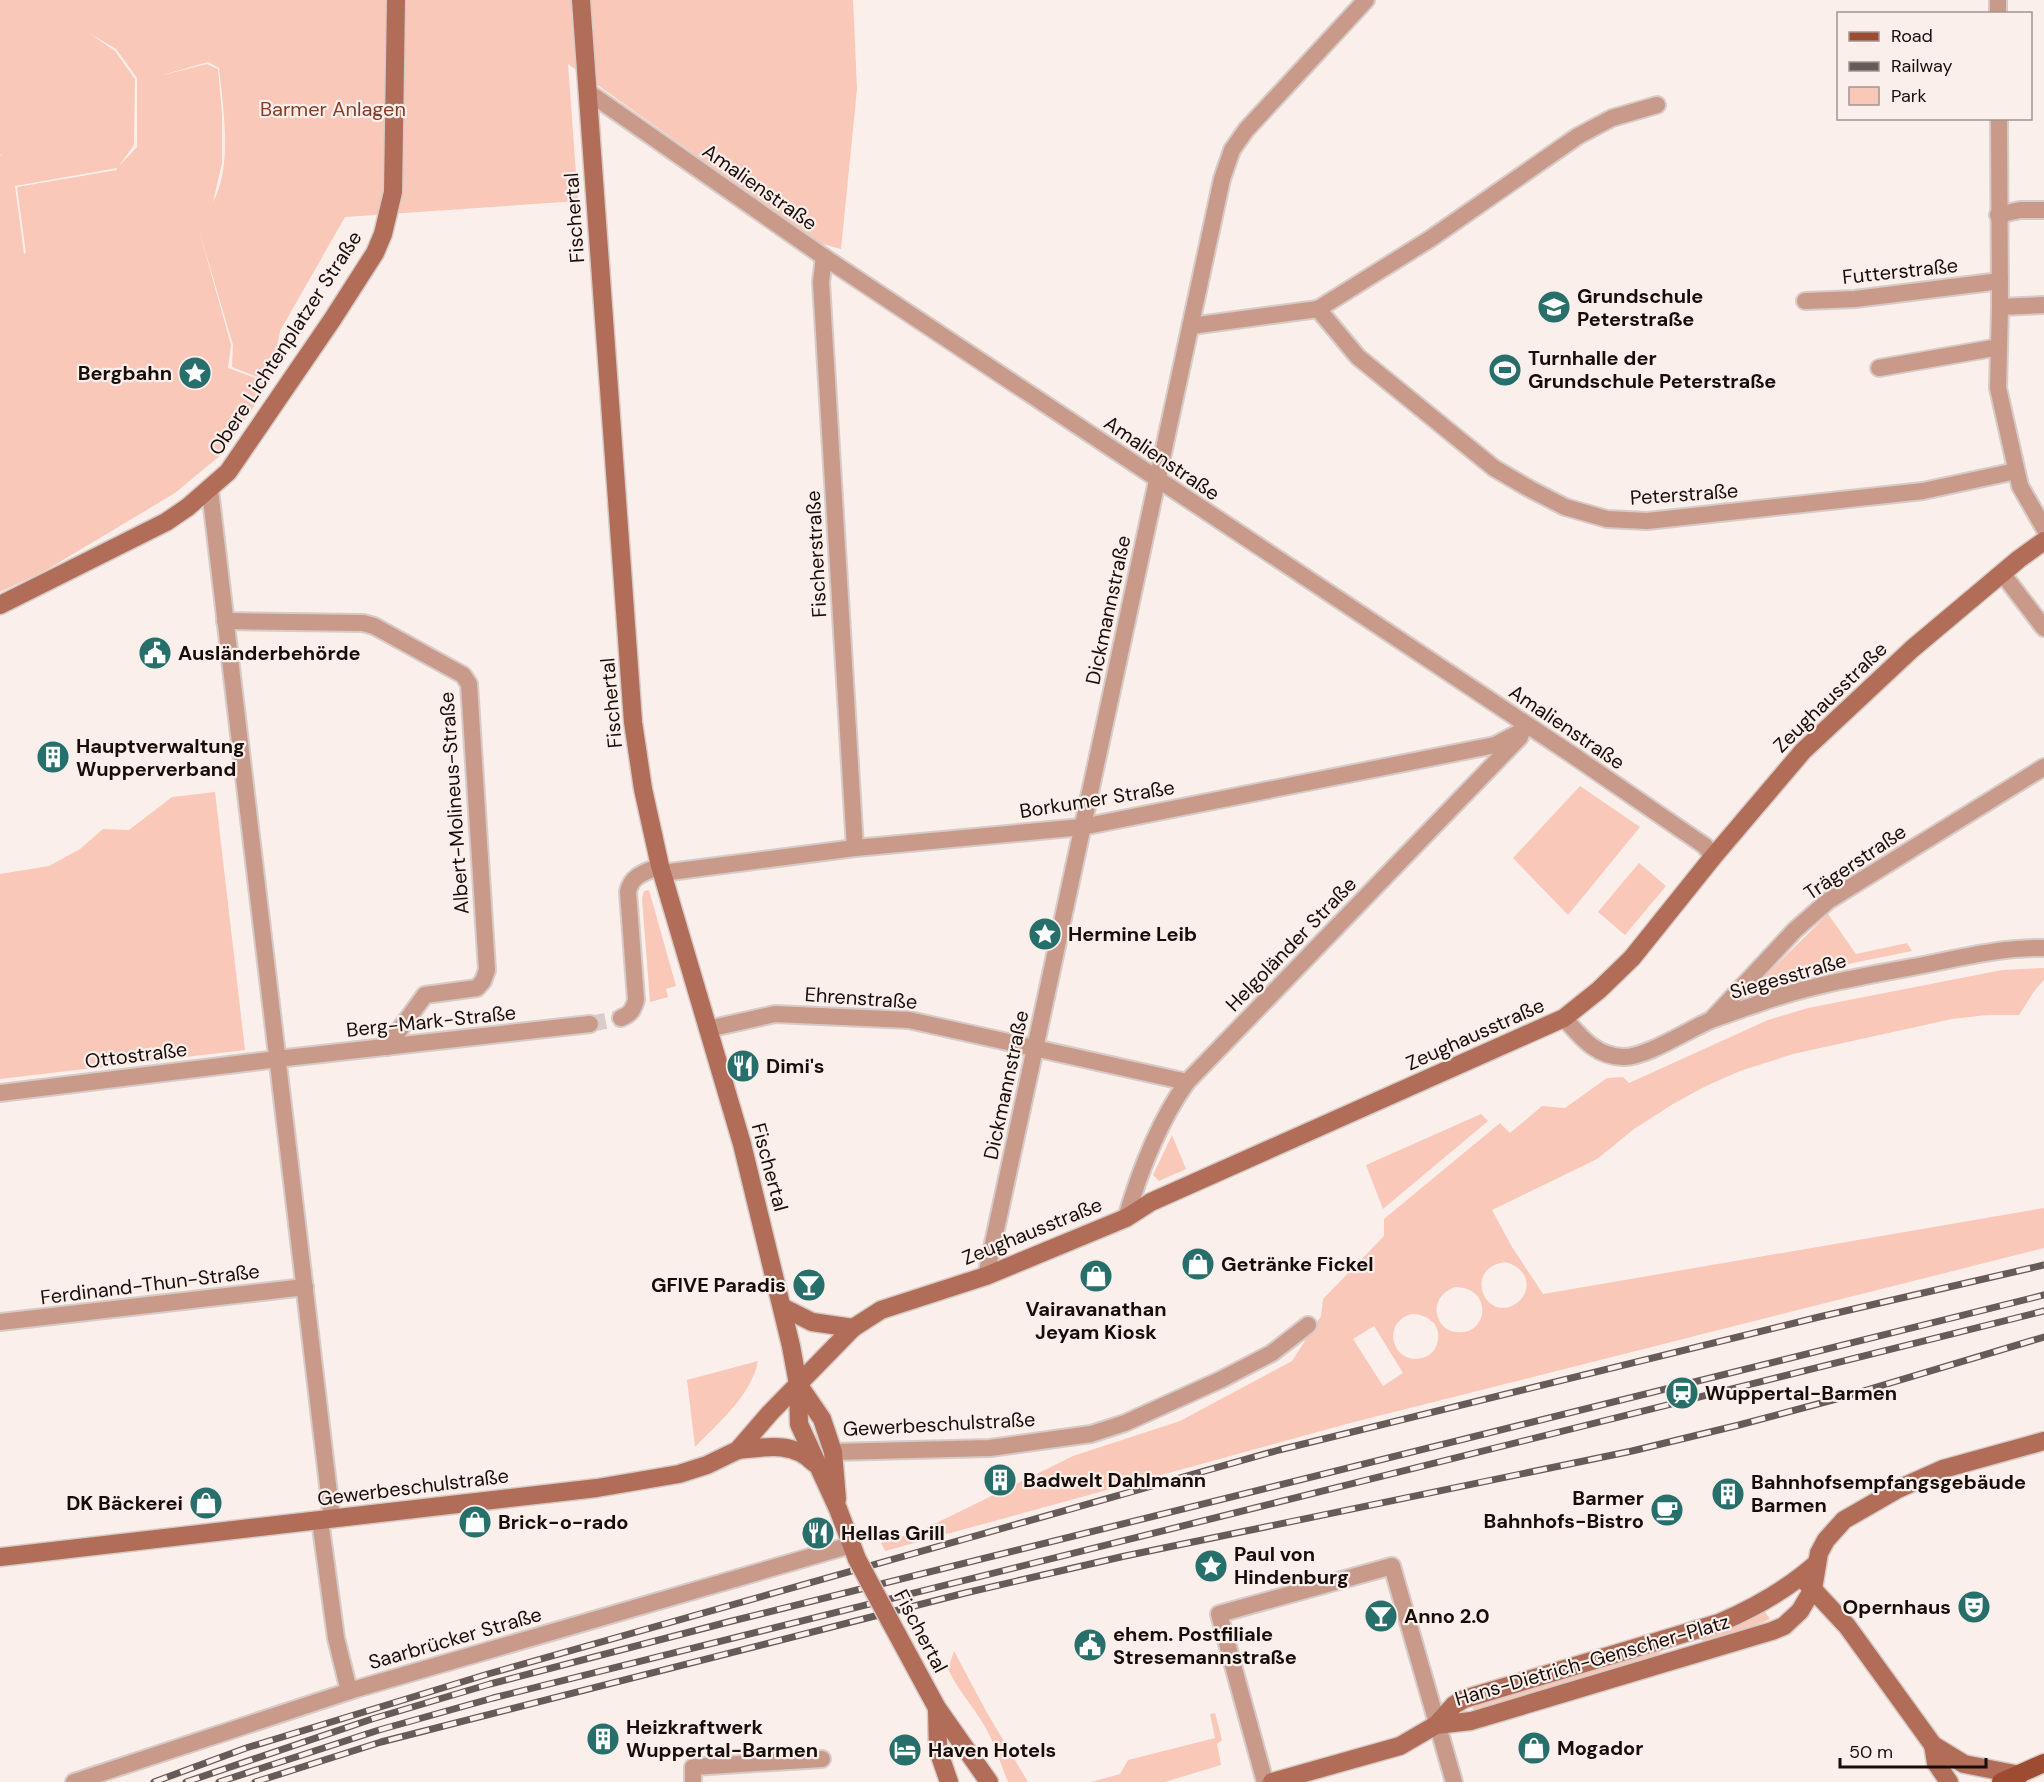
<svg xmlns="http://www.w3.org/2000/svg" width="2044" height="1782" font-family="'DM Sans',sans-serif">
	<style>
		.green { fill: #f9c8b9; fill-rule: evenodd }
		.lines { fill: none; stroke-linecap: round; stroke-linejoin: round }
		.street-tunnel { stroke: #d9cdc9; stroke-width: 16; stroke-dasharray: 16 8; stroke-linecap: butt }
		.street-casing { stroke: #d7cbc7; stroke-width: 20 }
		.secondary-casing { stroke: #d7cbc7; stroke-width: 21 }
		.primary-casing { stroke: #d7cbc7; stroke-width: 21 }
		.street { stroke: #c9998a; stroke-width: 16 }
		.secondary { stroke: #b16d57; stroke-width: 18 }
		.primary { stroke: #9e4c31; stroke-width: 18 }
		.rail-casing { stroke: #665b58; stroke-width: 7 }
		.rail { stroke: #fbefeb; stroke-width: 4.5; stroke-dasharray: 14; stroke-linecap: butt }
		.secondary-bridge-casing { stroke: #d7cbc7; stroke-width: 21; stroke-linecap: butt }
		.secondary-bridge { stroke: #b16d57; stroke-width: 18 }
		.labels { text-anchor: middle; stroke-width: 4.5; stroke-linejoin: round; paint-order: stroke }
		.park-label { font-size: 20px; fill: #853b24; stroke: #fbefeb }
		.street-label { font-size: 20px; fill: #170d0a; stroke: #fbefeb }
		.poi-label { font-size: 20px; font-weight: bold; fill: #170d0a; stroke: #fbefeb; text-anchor: start }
	</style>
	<rect width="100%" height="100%" fill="#fbefeb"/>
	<g class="green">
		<path d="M 0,0 L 853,0 L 857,89 L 841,249 L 819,243 L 568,64 L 578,201 L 345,217 L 280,331 L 270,382 L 232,367 L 233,345 L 199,230 L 231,345 L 228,368 L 269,383 L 222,454 L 175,493 L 43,572 L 0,592 L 0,155 L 2,156 L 0,154 ZM 89,33 L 116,49 L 137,78 L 137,147 L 119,166 L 134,145 L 135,79 L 115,51 ZM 208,62 L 219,68 C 223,106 233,167 213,202 L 222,163 L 222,114 L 218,69 L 207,64 L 159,76 ZM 117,168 L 117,170 L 17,187 L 26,253 L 24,254 L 15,186 Z"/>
		<path d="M 1580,786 L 1640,827 L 1568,915 L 1513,858 Z"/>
		<path d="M 215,792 L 245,1050 L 0,1079 L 0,874 L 49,866 L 80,849 L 103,829 L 129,830 L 172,797 Z"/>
		<path d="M 1639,863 L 1666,886 L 1625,935 L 1598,912 Z"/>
		<path d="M 649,890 L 676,986 L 666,989 L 668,997 L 650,1002 L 642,898 L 644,891 Z"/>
		<path d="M 1828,914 L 1856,954 L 1907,943 L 1912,951 L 1789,976 L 1753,988 Z"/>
		<path d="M 2044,968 L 2044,980 L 2035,990 L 2019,1015 L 1987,1015 L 1952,1019 L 1793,1054 L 1740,1071 L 1706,1086 L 1673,1104 L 1634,1129 L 1597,1159 L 1492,1210 L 1512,1247 L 1543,1294 L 2044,1208 L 2044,1248 L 1354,1422 L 885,1551 L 881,1543 L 920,1531 L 1073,1456 L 1180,1421 L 1292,1361 L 1321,1316 L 1323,1299 L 1384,1236 L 1384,1219 L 1500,1123 L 1510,1133 L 1542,1106 L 1565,1108 L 1607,1078 L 1623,1077 L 1629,1083 L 1768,1020 L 1808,1008 L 2002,970 ZM 1505,1262 C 1519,1265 1531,1277 1525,1293 C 1523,1298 1518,1303 1512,1306 C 1483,1318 1464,1268 1505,1262 ZM 1455,1287 C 1495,1288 1487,1336 1457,1332 C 1449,1332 1442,1327 1439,1320 C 1432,1305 1441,1292 1455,1287 ZM 1411,1314 C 1428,1314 1443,1325 1437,1344 C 1435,1350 1431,1355 1425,1357 C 1394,1368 1379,1324 1411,1314 ZM 1374,1326 L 1403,1373 L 1383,1386 L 1353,1339 Z"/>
		<path d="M 1481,1114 L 1488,1121 L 1383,1209 L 1366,1165 Z"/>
		<path d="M 1172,1135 L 1186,1169 L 1159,1181 L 1153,1175 Z"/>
		<path d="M 758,1361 C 751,1396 719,1422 695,1447 L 687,1380 Z"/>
		<path d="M 1763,1609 L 1770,1619 L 1750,1628 L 1704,1642 L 1701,1639 L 1704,1635 L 1737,1626 Z"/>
		<path d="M 1663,1647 L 1661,1652 L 1655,1657 L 1474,1711 L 1471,1704 Z"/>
		<path d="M 954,1651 L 986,1711 L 1028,1782 L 1008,1782 C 1000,1763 995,1743 984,1725 C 973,1706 957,1689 948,1669 Z"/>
		<path d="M 1215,1713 L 1222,1740 L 1217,1744 L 1221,1765 L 1165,1782 L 1091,1782 L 1120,1774 L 1128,1760 L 1215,1738 L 1210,1714 Z"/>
	</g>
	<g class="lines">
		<path class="street-tunnel" d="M 590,1024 L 621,1018"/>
		<defs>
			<g id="street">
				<path d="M 1998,0 L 1998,14"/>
				<path d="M 588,92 L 824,257 L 1574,756 L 1705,846 L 1713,857"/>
				<path d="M 1999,118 L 2000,307 L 1998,388 L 2020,486 L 2044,528"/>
				<path d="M 1998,215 L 2020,210 L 2044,210"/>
				<path d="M 824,257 L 821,282 L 855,848"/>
				<path d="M 1805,301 L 1855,299 L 2000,281"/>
				<path d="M 2000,307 L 2044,305"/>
				<path d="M 1318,309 L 1430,239 L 1578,136 L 1612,118 L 1657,105"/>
				<path d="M 1191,326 L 1318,309 L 1358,357 L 1494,468 L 1530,489 L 1565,507 L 1607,519 L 1647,521 L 1923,491 L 2016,471"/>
				<path d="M 1879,368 L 1999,347"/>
				<path d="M 210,490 L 332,1519"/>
				<path d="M 2002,573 L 2044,628"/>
				<path d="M 225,621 L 363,623 L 374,626 L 463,675 L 469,684 L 487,970 L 483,981 L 477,988 L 425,995 L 387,1047"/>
				<path d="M 662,873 L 855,848 L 1082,827 L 1495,745 L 1530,727"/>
				<path d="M 621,1018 C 631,1014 633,1010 636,1000 L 628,892 C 631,875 646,872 660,866"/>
				<path d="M 1564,1018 C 1581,1037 1595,1056 1623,1057 C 1645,1058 1688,1030 1711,1020 C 1725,1015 1739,1010 1754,1005 C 1806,986 1863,976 1918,966 C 1959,958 2002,947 2044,948"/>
				<path d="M 1713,1018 L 1795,930 L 1828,901 L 2044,767"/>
				<path d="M 708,1029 L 775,1014 L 909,1020 L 1187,1082"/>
				<path d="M 0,1093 L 277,1059 L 590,1024"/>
				<path d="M 1126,1218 C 1140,1170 1158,1123 1187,1082 L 1520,737"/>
				<path d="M 986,1276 L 1222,179 L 1232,150 L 1246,130 L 1366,0"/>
				<path d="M 0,1322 L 305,1287"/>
				<path d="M 833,1452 L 990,1448 L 1091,1434 L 1125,1423 L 1220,1380 L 1272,1353 L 1308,1325"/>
				<path d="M 320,1520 L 336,1638 L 349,1691"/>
				<path d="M 74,1782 L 356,1689 L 851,1545"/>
				<path d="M 693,1782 L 693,1767 L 822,1759"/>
				<path d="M 1265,1782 L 1219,1614 L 1392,1566 L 1454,1782"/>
			</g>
			<g id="secondary">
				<path d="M 581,0 L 633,722 L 643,789 L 660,866 L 742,1144 L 791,1346 L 798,1384 L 799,1424 L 838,1509 L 857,1559"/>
				<path d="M 0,605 L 166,522 L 188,507 L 228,472 L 332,320 L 375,253 L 383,234 L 393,192 L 396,0"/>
				<path d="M 782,1307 L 812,1322 L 853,1328"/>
				<path d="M 798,1384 L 822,1419 L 833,1452 L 837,1499"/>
				<path d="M 738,1450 C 765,1447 794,1441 814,1463"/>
				<path d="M 0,1557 L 597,1488 L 679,1474 L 707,1465 L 738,1450 L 770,1413 L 853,1328 L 881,1310 L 986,1276 L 1126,1218 L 1151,1202 L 1564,1018 L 1599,990 L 1632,958 L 1713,857 L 1803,751 L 1912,649 L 2019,559 L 2044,541"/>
				<path d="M 1805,1581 L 1847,1626 L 1933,1745 L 1964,1764 L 2020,1775"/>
				<path d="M 890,1621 L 937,1708 L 989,1782"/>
				<path d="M 937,1708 L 938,1750 L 949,1782"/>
				<path d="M 1436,1725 L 1471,1721 L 1772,1631 L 1784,1626 L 1800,1611 L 1813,1589 L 1819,1553 L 1826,1540 L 1844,1520 L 1898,1489 L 1943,1469 L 2044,1441"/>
				<path d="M 1933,1745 L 1936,1763 L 1949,1782"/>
				<path d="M 1272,1782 L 1400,1746 L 1436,1725 L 1454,1705 L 1464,1699 L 1719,1623 C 1754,1608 1788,1589 1817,1563"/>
			</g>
			<path id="primary" d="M 2001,1782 L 2044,1763"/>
		</defs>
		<use href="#street" class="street-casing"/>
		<use href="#secondary" class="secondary-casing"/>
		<use href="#primary" class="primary-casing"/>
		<use href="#street" class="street"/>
		<use href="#secondary" class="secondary"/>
		<use href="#primary" class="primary"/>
		<defs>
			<g id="rail">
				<path d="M 154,1782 L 246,1748 L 488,1674 L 1279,1450 L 1819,1317 L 2044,1265"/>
				<path d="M 186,1782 L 372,1719 L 490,1684 L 728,1622 L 2044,1295"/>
				<path d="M 219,1782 L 379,1730 L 493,1698 L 2044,1311"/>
				<path d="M 255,1782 L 381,1742 L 965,1593 L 1125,1556 L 1632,1451 L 1739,1425 L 1840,1398 L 2044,1337"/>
			</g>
		</defs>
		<use href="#rail" class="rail-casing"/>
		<use href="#rail" class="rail"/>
		<defs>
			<path id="secondary-bridge" d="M 857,1559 L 890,1621"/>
		</defs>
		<use href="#secondary-bridge" class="secondary-bridge-casing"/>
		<use href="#secondary-bridge" class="secondary-bridge"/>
	</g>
	<defs>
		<symbol id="school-disc" viewBox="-11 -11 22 22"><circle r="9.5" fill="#266f6a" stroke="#fbefeb"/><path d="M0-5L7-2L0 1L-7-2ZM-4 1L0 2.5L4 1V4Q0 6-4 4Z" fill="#fff"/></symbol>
		<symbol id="stadium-disc" viewBox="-11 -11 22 22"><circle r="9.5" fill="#266f6a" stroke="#fbefeb"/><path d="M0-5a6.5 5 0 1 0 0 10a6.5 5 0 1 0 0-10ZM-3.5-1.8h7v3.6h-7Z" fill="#fff"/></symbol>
		<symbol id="sight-disc" viewBox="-11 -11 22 22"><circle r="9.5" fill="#266f6a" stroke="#fbefeb"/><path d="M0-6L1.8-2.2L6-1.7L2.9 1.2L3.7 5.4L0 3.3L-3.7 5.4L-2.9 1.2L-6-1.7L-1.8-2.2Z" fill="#fff"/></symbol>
		<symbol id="civic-disc" viewBox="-11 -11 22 22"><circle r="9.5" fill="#266f6a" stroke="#fbefeb"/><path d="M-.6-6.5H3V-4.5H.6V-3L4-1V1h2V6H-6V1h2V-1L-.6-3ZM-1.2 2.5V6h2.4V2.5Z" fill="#fff"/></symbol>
		<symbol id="building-disc" viewBox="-11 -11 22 22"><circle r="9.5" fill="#266f6a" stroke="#fbefeb"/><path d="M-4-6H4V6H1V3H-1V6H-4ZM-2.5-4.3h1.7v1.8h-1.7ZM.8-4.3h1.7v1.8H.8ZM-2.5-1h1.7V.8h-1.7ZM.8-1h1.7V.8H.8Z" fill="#fff"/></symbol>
		<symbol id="restaurant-disc" viewBox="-11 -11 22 22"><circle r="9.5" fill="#266f6a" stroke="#fbefeb"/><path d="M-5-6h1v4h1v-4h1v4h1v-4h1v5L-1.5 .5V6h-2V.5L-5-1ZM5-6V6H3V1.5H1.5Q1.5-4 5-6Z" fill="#fff"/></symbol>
		<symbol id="shop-disc" viewBox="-11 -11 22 22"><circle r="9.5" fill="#266f6a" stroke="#fbefeb"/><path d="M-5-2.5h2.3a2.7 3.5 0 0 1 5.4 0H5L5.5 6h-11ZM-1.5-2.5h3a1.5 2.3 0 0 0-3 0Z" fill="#fff"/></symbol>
		<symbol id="bar-disc" viewBox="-11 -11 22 22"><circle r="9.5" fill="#266f6a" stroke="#fbefeb"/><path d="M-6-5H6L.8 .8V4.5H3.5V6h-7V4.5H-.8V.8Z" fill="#fff"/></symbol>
		<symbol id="station-disc" viewBox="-11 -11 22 22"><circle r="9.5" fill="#266f6a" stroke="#fbefeb"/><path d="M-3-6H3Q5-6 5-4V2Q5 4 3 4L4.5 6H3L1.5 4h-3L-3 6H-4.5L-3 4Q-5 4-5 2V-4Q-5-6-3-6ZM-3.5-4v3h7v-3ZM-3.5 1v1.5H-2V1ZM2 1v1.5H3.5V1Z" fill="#fff"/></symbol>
		<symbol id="cafe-disc" viewBox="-11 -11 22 22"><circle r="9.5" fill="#266f6a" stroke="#fbefeb"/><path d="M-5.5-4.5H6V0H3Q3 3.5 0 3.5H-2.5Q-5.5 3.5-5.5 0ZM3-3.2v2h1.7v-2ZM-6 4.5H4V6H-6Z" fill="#fff"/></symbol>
		<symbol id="theatre-disc" viewBox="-11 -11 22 22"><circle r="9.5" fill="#266f6a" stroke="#fbefeb"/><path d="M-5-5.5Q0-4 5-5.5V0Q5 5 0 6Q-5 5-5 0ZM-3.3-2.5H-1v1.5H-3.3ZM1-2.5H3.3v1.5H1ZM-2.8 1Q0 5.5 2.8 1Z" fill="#fff"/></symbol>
		<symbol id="hotel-disc" viewBox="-11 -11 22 22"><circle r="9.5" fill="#266f6a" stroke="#fbefeb"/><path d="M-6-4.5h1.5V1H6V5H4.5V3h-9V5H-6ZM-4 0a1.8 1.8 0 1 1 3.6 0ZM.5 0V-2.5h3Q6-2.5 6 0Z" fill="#fff"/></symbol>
	</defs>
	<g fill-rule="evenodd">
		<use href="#school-disc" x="1535" y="288" width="38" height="38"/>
		<use href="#stadium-disc" x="1486" y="351" width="38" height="38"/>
		<use href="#sight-disc" x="176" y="354" width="38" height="38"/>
		<use href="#civic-disc" x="136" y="634" width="38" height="38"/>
		<use href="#building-disc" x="34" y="738" width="38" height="38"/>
		<use href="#sight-disc" x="1026" y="915" width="38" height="38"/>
		<use href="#restaurant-disc" x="724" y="1047" width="38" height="38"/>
		<use href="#shop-disc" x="1179" y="1245" width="38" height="38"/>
		<use href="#shop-disc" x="1077" y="1257" width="38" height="38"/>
		<use href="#bar-disc" x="790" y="1266" width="38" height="38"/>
		<use href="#station-disc" x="1663" y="1374" width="38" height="38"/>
		<use href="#building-disc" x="981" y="1461" width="38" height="38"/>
		<use href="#building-disc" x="1709" y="1475" width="38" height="38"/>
		<use href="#shop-disc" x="187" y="1484" width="38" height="38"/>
		<use href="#cafe-disc" x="1648" y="1491" width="38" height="38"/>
		<use href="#shop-disc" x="456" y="1503" width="38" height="38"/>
		<use href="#restaurant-disc" x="799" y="1514" width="38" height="38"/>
		<use href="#sight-disc" x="1192" y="1547" width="38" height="38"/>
		<use href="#theatre-disc" x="1955" y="1588" width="38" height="38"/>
		<use href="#bar-disc" x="1362" y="1597" width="38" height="38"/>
		<use href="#civic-disc" x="1071" y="1626" width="38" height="38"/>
		<use href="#building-disc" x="584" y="1720" width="38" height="38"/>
		<use href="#shop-disc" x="1515" y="1729" width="38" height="38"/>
		<use href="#hotel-disc" x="886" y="1731" width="38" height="38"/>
	</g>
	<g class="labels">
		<g class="park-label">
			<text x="333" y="116">Barmer Anlagen</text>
		</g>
		<g class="street-label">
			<text transform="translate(760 187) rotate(35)" y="7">Amalienstraße</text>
			<text transform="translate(574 218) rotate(-94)" y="7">Fischertal</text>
			<text transform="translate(1900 271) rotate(-6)" y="7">Futterstraße</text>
			<text transform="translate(285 343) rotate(-57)" y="7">Obere Lichtenplatzer Straße</text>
			<text transform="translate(1162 458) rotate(34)" y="7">Amalienstraße</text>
			<text transform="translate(1684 494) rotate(-4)" y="7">Peterstraße</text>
			<text transform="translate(816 554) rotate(-93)" y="7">Fischerstraße</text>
			<text transform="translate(1108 610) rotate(-78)" y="7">Dickmannstraße</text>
			<text transform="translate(1830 697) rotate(-44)" y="7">Zeughausstraße</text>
			<text transform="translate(611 703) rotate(-95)" y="7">Fischertal</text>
			<text transform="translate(1567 727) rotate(34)" y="7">Amalienstraße</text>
			<text transform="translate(1097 799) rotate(-9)" y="7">Borkumer Straße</text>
			<text transform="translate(454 803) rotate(-94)" y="7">Albert-Molineus-Straße</text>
			<text transform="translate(1855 862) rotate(-34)" y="7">Trägerstraße</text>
			<text transform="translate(1291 944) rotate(-46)" y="7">Helgoländer Straße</text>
			<text transform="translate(1788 976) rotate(-16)" y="7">Siegesstraße</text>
			<text transform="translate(861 998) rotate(4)" y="7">Ehrenstraße</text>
			<text transform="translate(431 1021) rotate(-6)" y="7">Berg-Mark-Straße</text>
			<text transform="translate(1475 1034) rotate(-24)" y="7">Zeughausstraße</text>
			<text transform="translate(136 1055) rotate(-7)" y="7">Ottostraße</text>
			<text transform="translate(1006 1085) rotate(-78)" y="7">Dickmannstraße</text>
			<text transform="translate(770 1167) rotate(75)" y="7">Fischertal</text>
			<text transform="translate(1032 1231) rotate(-22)" y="7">Zeughausstraße</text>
			<text transform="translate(150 1284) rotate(-7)" y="7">Ferdinand-Thun-Straße</text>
			<text transform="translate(939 1424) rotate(-3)" y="7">Gewerbeschulstraße</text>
			<text transform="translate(413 1487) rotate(-7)" y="7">Gewerbeschulstraße</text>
			<text transform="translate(921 1631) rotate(62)" y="7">Fischertal</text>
			<text transform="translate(455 1638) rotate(-16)" y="7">Saarbrücker Straße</text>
			<text transform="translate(1592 1660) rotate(-16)" y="7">Hans-Dietrich-Genscher-Platz</text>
		</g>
		<g class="poi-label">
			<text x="1577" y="303">Grundschule<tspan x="1577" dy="23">Peterstraße</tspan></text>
			<text x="1528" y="365">Turnhalle der<tspan x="1528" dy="23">Grundschule Peterstraße</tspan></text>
			<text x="172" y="380" text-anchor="end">Bergbahn</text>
			<text x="178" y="660">Ausländerbehörde</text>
			<text x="76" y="753">Hauptverwaltung<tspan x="76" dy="23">Wupperverband</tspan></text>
			<text x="1068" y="941">Hermine Leib</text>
			<text x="766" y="1073">Dimi's</text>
			<text x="1221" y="1271">Getränke Fickel</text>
			<text x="786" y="1292" text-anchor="end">GFIVE Paradis</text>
			<text x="1096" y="1316" text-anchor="middle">Vairavanathan<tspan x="1096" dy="23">Jeyam Kiosk</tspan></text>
			<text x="1705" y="1400">Wuppertal-Barmen</text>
			<text x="1023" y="1487">Badwelt Dahlmann</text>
			<text x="1751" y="1489">Bahnhofsempfangsgebäude<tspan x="1751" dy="23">Barmen</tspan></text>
			<text x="1644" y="1505" text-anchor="end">Barmer<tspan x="1644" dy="23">Bahnhofs-Bistro</tspan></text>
			<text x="183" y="1510" text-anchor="end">DK Bäckerei</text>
			<text x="498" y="1529">Brick-o-rado</text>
			<text x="841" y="1540">Hellas Grill</text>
			<text x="1234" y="1561">Paul von<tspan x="1234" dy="23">Hindenburg</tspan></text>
			<text x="1951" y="1614" text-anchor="end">Opernhaus</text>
			<text x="1404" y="1623">Anno 2.0</text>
			<text x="1113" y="1641">ehem. Postfiliale<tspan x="1113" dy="23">Stresemannstraße</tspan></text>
			<text x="626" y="1734">Heizkraftwerk<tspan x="626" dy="23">Wuppertal-Barmen</tspan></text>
			<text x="1557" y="1755">Mogador</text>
			<text x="928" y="1757">Haven Hotels</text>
		</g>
	</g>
	<rect x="1837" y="12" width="195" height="108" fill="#fbefeb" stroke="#a09591" stroke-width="1.5"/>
	<rect x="1849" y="32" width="30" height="9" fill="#9e4c31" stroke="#a09591" stroke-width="1.5"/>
	<text x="1891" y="42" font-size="18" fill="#170d0a">Road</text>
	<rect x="1849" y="62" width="30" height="9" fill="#665b58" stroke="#a09591" stroke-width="1.5"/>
	<text x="1891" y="72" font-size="18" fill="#170d0a">Railway</text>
	<rect x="1849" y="87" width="30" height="18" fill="#f9c8b9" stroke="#a09591" stroke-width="1.5"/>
	<text x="1891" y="102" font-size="18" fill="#170d0a">Park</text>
	<path d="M1840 1758v9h146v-9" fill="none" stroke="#170d0a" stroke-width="3"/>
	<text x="1849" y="1758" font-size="18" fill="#170d0a" stroke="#fbefeb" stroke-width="4.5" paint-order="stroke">50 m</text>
</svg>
